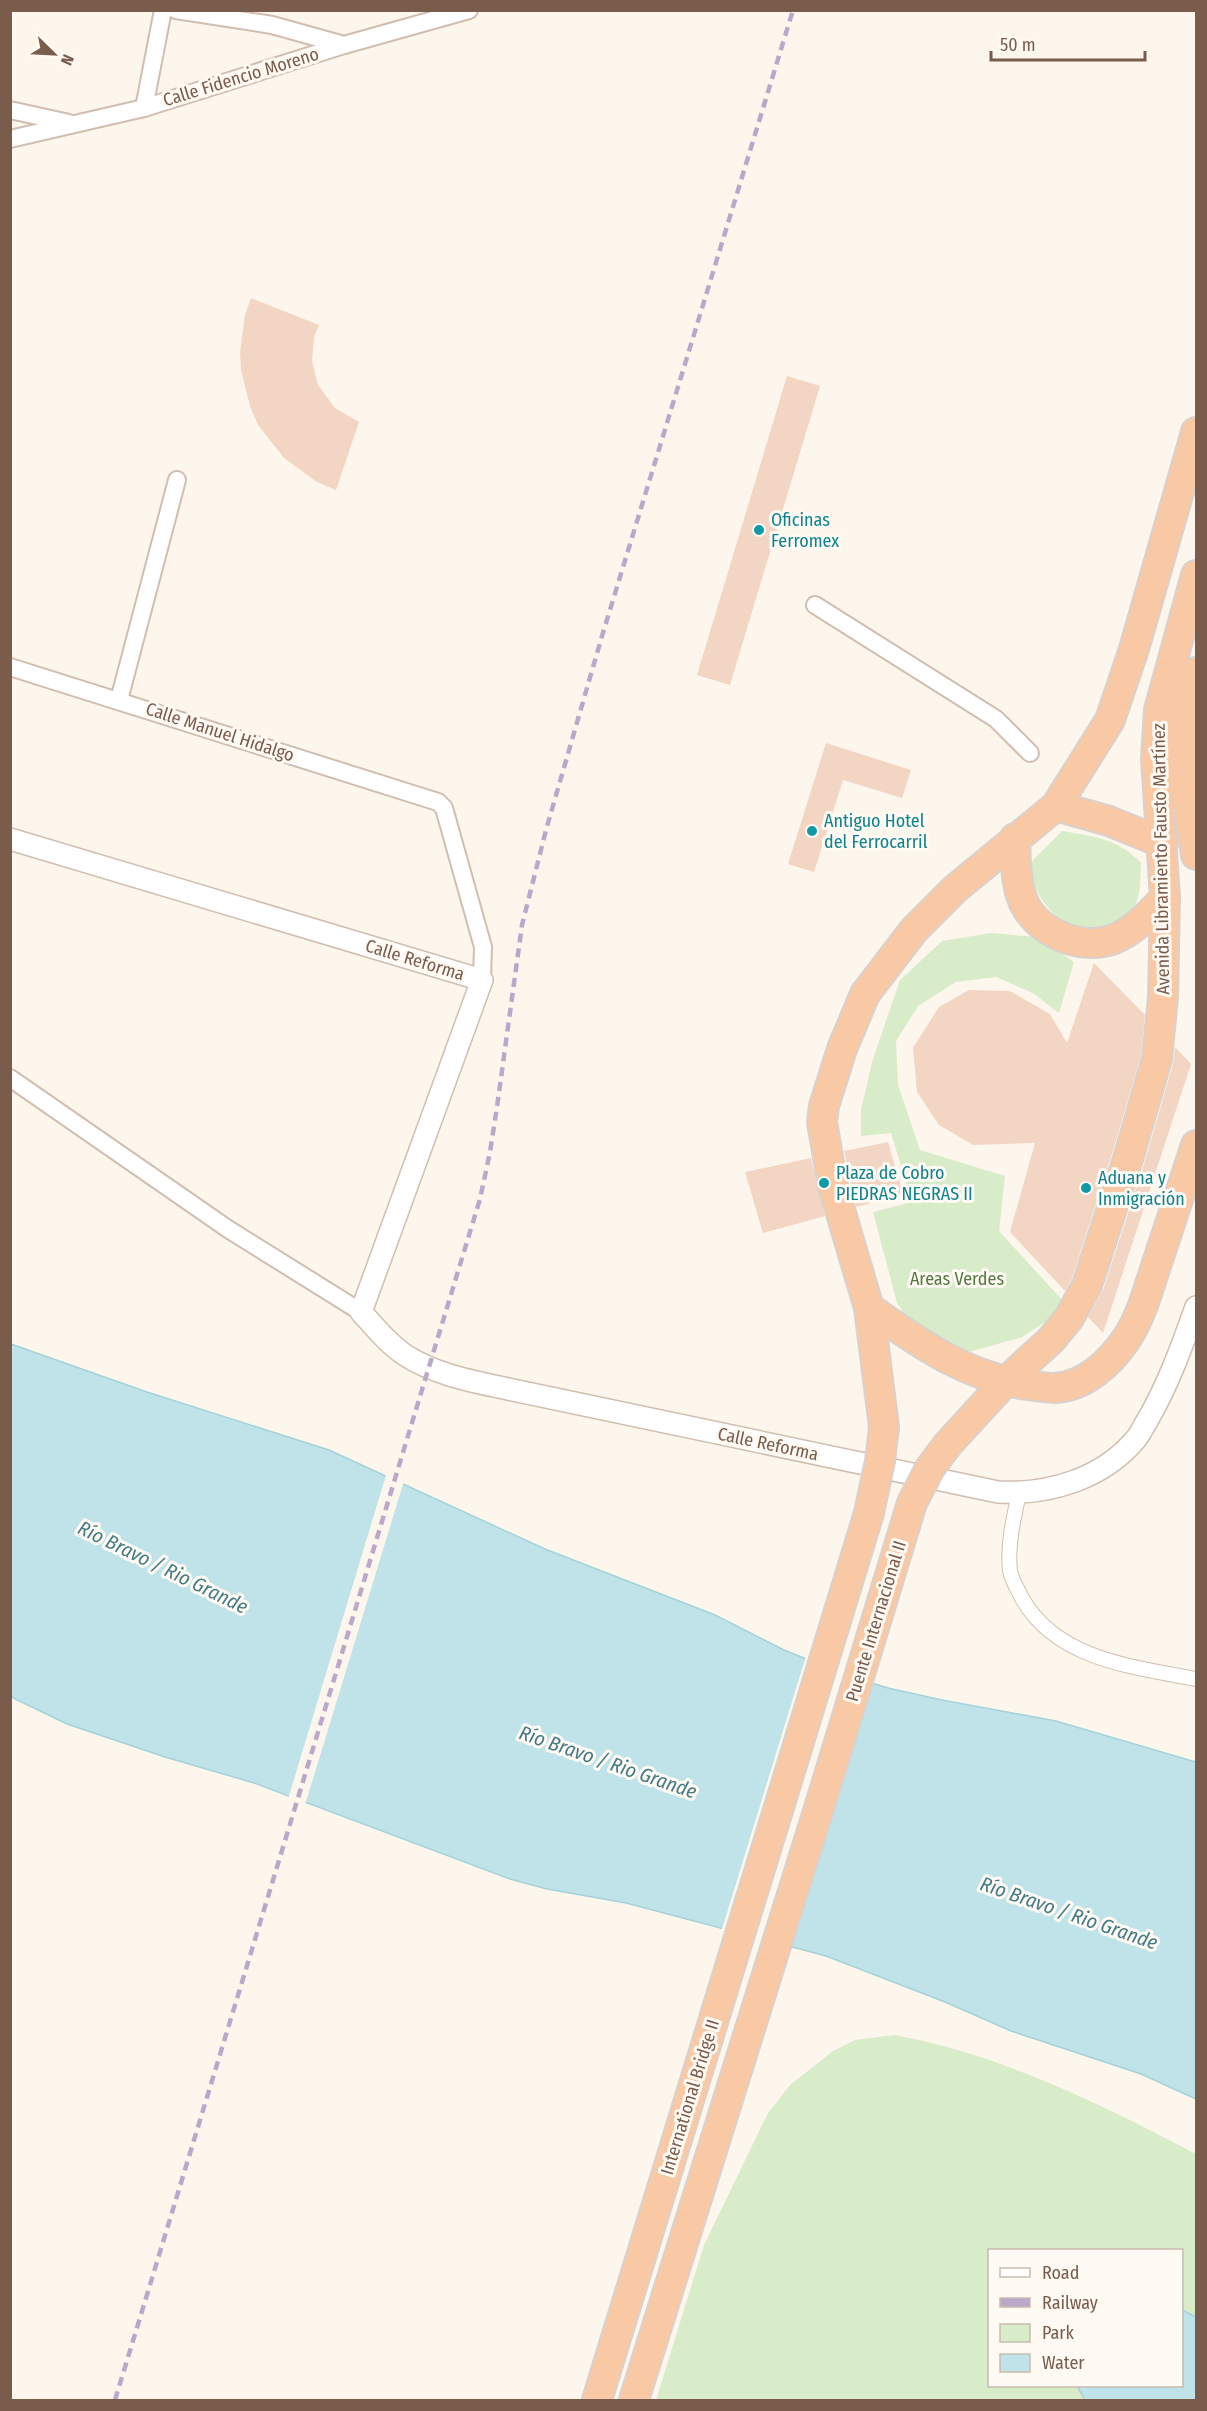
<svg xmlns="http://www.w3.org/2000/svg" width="1207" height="2411" font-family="'Fira Sans Condensed',sans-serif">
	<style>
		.green { fill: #d8ecc9; fill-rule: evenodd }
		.water { fill: #bfe3e8; stroke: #a5d3da; stroke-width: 1.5 }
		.pier { fill: #fdf6ec }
		.building { fill: #f3d5c3 }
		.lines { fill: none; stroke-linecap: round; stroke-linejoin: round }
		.pedestrian-casing { stroke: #d1beb0; stroke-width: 16 }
		.minor-casing { stroke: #d1beb0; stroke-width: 20 }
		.tertiary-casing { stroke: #d1beb0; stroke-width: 24 }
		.trunk-casing { stroke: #dad1cd; stroke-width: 32 }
		.pedestrian { stroke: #fff; stroke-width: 14 }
		.minor { stroke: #fff; stroke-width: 16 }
		.tertiary { stroke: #fff; stroke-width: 21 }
		.trunk { stroke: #f9c8a4; stroke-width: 28 }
		.rail { stroke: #b9a8c9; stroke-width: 4.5; stroke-dasharray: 9 6; stroke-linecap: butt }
		.trunk-bridge-casing { stroke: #dad1cd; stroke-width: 32; stroke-linecap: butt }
		.trunk-bridge { stroke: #f9c8a4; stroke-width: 28 }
		.culture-dot { fill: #0f9aa8; stroke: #fffaf3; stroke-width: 2 }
		.labels { text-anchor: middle; stroke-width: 6; stroke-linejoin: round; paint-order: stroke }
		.street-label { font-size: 18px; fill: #7a5c4d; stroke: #fffaf3 }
		.culture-label { font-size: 18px; fill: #0d838f; stroke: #fffaf3; text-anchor: start }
		.park-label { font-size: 18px; fill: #537a41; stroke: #fffaf3 }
		.water-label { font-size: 20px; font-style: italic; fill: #437c86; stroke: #fffaf3 }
	</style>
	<rect width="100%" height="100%" fill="#fdf6ec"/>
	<g class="green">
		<path d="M 1062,831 C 1095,837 1117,838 1141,863 C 1140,877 1142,896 1133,908 C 1116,931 1082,933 1059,918 C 1044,908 1035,888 1028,872 L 1033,860 Z"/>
		<path d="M 991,933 L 1037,937 L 1074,962 L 1059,1013 L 1033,993 L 996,977 L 956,982 L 918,1006 L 896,1041 L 898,1085 L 920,1150 L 1005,1176 L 999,1231 L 1065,1303 L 1061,1312 L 1022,1337 L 969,1352 L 921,1340 L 897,1303 L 873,1212 L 912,1202 L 891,1133 L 861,1136 L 861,1110 L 872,1062 L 900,980 L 942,941 Z"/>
		<path d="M 894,2035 C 997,2053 1104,2105 1196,2154 L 1196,2400 L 656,2400 L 704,2245 L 768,2113 L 790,2085 L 833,2051 L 855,2040 ZM 990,2250 L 1182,2250 L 1182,2386 L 990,2386 Z"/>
	</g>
	<g class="water">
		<path d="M 11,1344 L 147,1392 L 329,1450 L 545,1549 L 715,1615 L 784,1650 L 849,1676 L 888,1688 L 942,1700 L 1056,1721 L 1196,1762 L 1196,2099 L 1141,2074 L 1011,2031 L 945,2002 L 826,1956 L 626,1903 L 547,1889 L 510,1879 L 254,1783 L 165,1757 L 67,1724 L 11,1697 Z"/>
		<path d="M 1182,2310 L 1196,2317 L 1196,2400 L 1085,2400 L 1077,2386 L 1182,2386 Z"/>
	</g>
	<g class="pier">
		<path d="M 387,1472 L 404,1481 L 305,1805 L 288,1799 Z"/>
		<path d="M 806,1656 L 850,1673 L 789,1950 L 721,1932 Z"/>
	</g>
	<g class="building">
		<path d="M 251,298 L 319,325 L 314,337 L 312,361 L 318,385 L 335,408 L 359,422 L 336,490 L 317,482 L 284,458 L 258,425 L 250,406 L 241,370 L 240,352 L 245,315 Z"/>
		<path d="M 787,376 L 820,386 L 730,685 L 697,675 Z"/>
		<path d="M 826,743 L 911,770 L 902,798 L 843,780 L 814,872 L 788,864 Z"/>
		<path d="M 1094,963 L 1145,1015 L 1141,1056 L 1112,1154 L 1072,1278 L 1065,1291 L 1010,1232 L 1035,1143 L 973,1145 L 939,1125 L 917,1092 L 913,1048 L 939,1007 L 969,990 L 1010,991 L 1050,1014 L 1067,1043 Z"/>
		<path d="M 1175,1047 L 1191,1064 L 1103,1333 L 1088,1317 L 1103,1290 L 1144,1164 L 1173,1064 Z"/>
		<path d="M 888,1142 L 903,1194 L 856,1207 L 844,1151 Z"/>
		<path d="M 811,1158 L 825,1216 L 763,1233 L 745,1172 Z"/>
	</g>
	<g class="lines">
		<defs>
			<path id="pedestrian" d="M 1019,1493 C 1014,1517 1007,1545 1010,1571 C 1012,1581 1018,1590 1023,1600 C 1058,1660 1134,1667 1196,1679"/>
			<g id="minor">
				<path d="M 176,10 L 272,25 L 344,45"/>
				<path d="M 144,108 L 163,10"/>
				<path d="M 10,110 L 69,123"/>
				<path d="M 10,139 L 144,108 L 344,45 L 469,10"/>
				<path d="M 815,605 L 996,719 L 1030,753"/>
				<path d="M 10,667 L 438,802 L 444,808 L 483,947 L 482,980"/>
				<path d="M 119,700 L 177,480"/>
				<path d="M 10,1078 L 228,1229 L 361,1312"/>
			</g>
			<path id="tertiary" d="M 10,839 L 482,980 L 361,1312 C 375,1327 388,1344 405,1355 C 436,1375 472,1381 508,1389 L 998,1492 C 1048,1495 1102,1479 1135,1440 C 1140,1435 1143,1427 1147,1421 C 1168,1385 1182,1346 1196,1307"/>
			<g id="trunk">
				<path d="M 1196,672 C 1190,695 1183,720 1183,744 C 1182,781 1191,818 1196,855"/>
				<path d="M 1056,806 L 1109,821 L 1163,843"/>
				<path d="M 1015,838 C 1016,857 1015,880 1022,898 C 1034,932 1081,952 1114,939 C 1134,931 1150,913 1165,898"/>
				<path d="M 869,1308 C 919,1343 966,1377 1027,1385 C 1036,1386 1046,1388 1054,1388 C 1085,1387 1111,1362 1127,1338 C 1141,1317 1148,1290 1156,1266 C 1169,1226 1183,1185 1196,1145"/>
				<path d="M 884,1427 L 869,1308 L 833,1186 L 822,1122 L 824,1106 L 842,1049 L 865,994 L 914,930 L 955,889 L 1056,806 L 1110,720 L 1134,649 L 1196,432"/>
				<path d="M 948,1444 L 1005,1382 L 1051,1340 L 1069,1318 L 1087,1285 L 1128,1159 L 1157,1059 L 1163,997 L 1165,898 L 1156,759 L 1159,710 L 1196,575"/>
				<path d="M 597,2400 L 783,1794"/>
				<path d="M 634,2400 L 820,1805"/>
			</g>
		</defs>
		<use href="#pedestrian" class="pedestrian-casing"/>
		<use href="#minor" class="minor-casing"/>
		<use href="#tertiary" class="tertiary-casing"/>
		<use href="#trunk" class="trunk-casing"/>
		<use href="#pedestrian" class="pedestrian"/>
		<use href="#minor" class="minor"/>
		<use href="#tertiary" class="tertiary"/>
		<use href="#trunk" class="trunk"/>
		<path class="rail" d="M 115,2400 L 480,1199 L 490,1152 L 497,1107 L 522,925 L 546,830 L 602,636 L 793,10"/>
		<defs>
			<g id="trunk-bridge">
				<path d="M 783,1794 L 869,1513 L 880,1461 L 884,1427"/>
				<path d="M 820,1805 L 912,1503 L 930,1468 L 948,1444"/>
			</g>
		</defs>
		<use href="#trunk-bridge" class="trunk-bridge-casing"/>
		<use href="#trunk-bridge" class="trunk-bridge"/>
	</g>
	<g class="culture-dot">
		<circle cx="759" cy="530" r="6"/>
		<circle cx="812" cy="831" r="6"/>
		<circle cx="824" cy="1183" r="6"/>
		<circle cx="1086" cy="1188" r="6"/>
	</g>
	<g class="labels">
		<g class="street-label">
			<text transform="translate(241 77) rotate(-17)" y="6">Calle Fidencio Moreno</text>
			<text transform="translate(220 732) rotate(18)" y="6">Calle Manuel Hidalgo</text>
			<text transform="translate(1161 859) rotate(-91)" y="6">Avenida Libramiento Fausto Martínez</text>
			<text transform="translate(415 960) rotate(17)" y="6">Calle Reforma</text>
			<text transform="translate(768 1444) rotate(12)" y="6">Calle Reforma</text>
			<text transform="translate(876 1621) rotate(-73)" y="6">Puente Internacional II</text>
			<text transform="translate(690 2097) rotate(-73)" y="6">International Bridge II</text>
		</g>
		<g class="culture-label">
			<text x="771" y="526">Oficinas<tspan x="771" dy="21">Ferromex</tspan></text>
			<text x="824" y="827">Antiguo Hotel<tspan x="824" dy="21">del Ferrocarril</tspan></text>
			<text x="836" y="1179">Plaza de Cobro<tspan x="836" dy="21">PIEDRAS NEGRAS II</tspan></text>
			<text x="1098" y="1184">Aduana y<tspan x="1098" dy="21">Inmigración</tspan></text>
		</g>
		<g class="park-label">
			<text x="957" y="1285">Areas Verdes</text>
		</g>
		<g class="water-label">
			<text transform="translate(163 1567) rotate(26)" y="7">Río Bravo / Rio Grande</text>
			<text transform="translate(608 1762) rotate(19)" y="7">Río Bravo / Rio Grande</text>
			<text transform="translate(1069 1913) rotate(19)" y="7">Río Bravo / Rio Grande</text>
		</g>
	</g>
	<rect width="1207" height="2411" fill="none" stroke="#7a5c4d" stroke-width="24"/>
	<rect x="988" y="2249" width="195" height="138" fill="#fffaf3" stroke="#cabbb1" stroke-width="1.5"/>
	<rect x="1000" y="2268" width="30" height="9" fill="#ffffff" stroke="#cabbb1" stroke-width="1.5"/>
	<text x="1042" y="2279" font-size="18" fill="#7a5c4d">Road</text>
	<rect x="1000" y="2298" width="30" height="9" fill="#b9a8c9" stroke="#cabbb1" stroke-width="1.5"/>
	<text x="1042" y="2309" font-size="18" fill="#7a5c4d">Railway</text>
	<rect x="1000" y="2324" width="30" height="18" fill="#d8ecc9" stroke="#cabbb1" stroke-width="1.5"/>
	<text x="1042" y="2339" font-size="18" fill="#7a5c4d">Park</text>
	<rect x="1000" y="2354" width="30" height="18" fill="#bfe3e8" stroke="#cabbb1" stroke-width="1.5"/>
	<text x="1042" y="2369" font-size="18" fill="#7a5c4d">Water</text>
	<g transform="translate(54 54) rotate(114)" stroke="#fffaf3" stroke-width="4.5" paint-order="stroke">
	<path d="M0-4.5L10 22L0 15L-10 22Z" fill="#7a5c4d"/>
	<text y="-9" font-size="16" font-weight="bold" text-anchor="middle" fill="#7a5c4d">N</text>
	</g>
	<path d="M991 51v9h154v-9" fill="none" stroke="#7a5c4d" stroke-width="3"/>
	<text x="1000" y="51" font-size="18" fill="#7a5c4d" stroke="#fffaf3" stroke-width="4.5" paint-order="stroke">50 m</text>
</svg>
